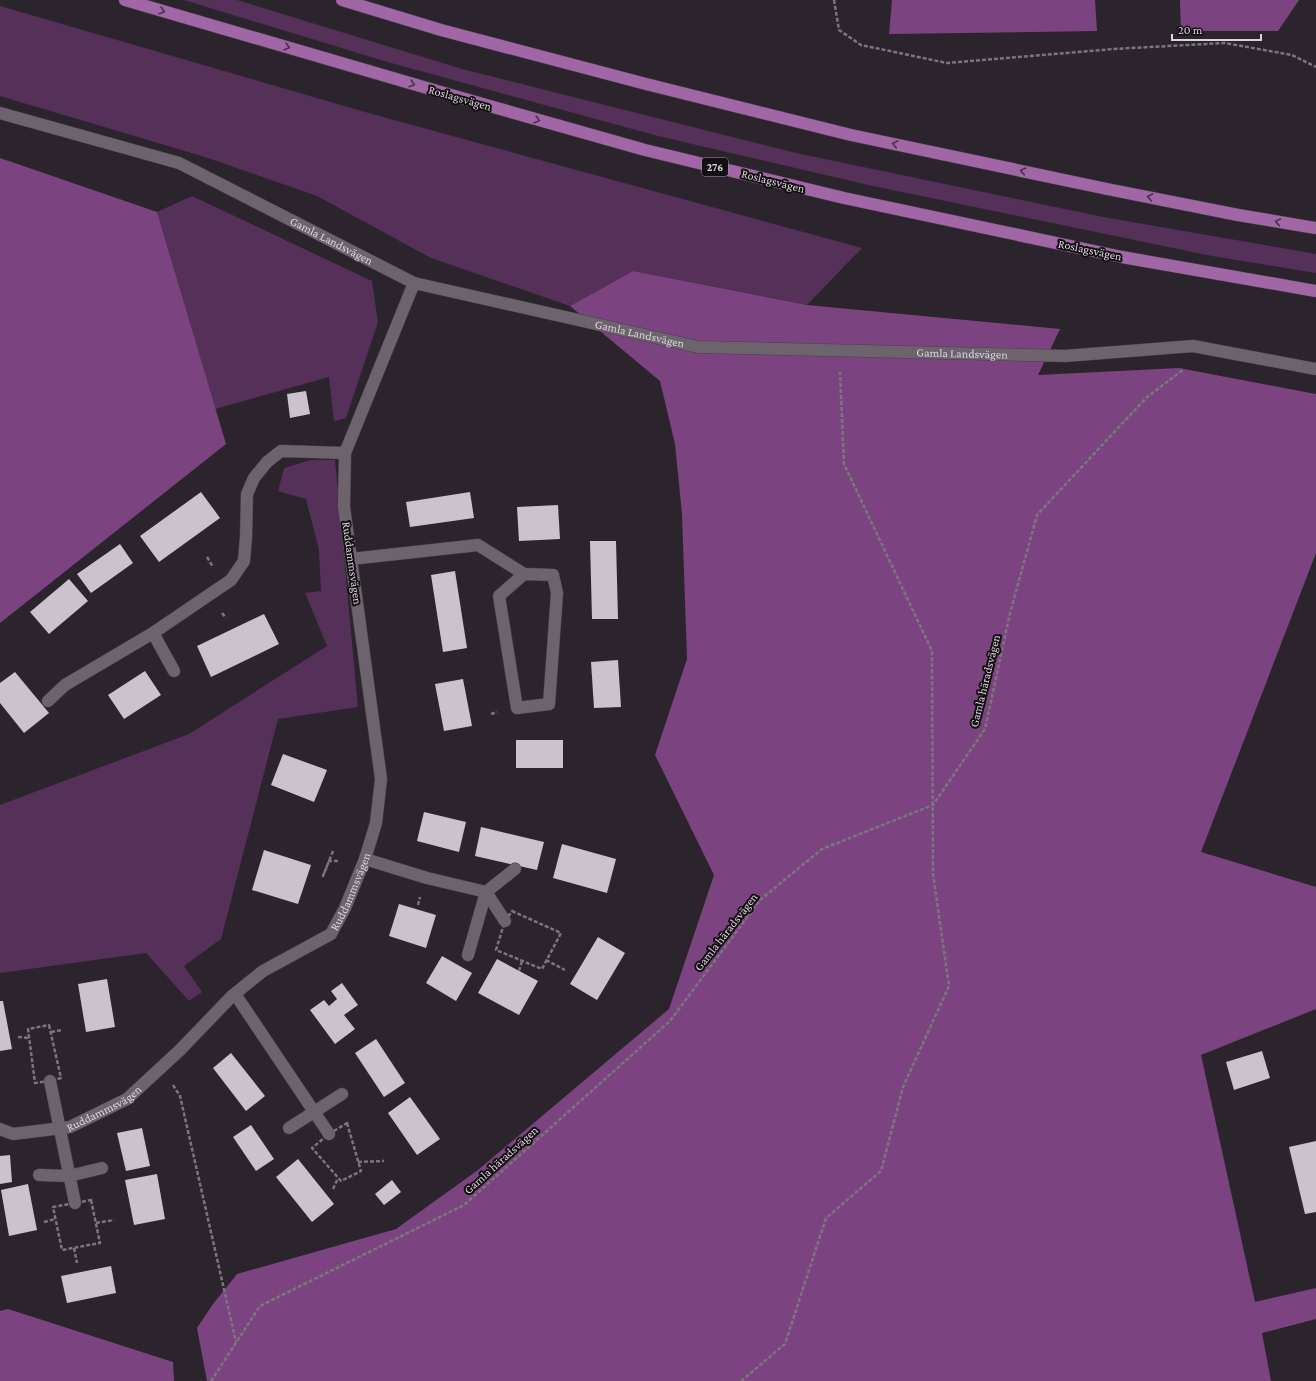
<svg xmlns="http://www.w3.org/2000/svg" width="1316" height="1381" font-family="'Crimson Pro',serif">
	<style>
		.green { fill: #553059 }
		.forest { fill: #7b4480 }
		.building { fill: #ccc2cd }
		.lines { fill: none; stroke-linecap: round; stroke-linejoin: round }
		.minor-casing { stroke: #474148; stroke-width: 13 }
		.major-casing { stroke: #474148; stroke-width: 13 }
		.path { stroke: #7b757c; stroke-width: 2.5; stroke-dasharray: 4 2; stroke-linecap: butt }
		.minor { stroke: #6c636d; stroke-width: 12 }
		.major { stroke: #a066a5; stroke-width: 12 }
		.oneway { stroke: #4b314d }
		.labels { text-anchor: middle; stroke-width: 4; stroke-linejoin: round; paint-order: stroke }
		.shield { fill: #120e12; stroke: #9e999f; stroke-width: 1 }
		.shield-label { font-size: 11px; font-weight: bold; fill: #dad5db }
		.street-label { font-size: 12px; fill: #dad5db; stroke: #120e12 }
	</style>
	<rect width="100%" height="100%" fill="#2c242d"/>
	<g class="green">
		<path d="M 184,0 L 237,0 L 462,69 L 796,153 L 1103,217 L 1316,254 L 1316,273 L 1212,256 L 873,186 L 658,136 L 384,61 Z"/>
		<path d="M 0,6 L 365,112 L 862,248 L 807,305 L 633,271 L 570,306 L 431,258 L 317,196 L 205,157 L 0,96 Z"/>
		<path d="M 192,196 L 372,281 L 378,322 L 346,418 L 334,421 L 329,377 L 215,409 L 157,212 Z"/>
		<path d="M 311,460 L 335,460 L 358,707 L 278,719 L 221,939 L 184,966 L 202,992 L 189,1001 L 146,953 L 0,973 L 0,805 L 189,734 L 327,646 L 305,593 L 321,591 L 319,550 L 306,499 L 278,491 L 284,468 Z"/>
	</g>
	<g class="forest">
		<path d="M 892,0 L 1095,0 L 1097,31 L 889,34 Z"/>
		<path d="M 1180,0 L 1299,0 L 1278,31 L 1181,31 Z"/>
		<path d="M 0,158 L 157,212 L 226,444 L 0,623 Z"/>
		<path d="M 633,271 L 807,305 L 1060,329 L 1038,375 L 1179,368 L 1316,394 L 1316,553 L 1201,852 L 1316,887 L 1316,1009 L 1201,1055 L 1255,1302 L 1316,1288 L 1316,1319 L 1262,1333 L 1271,1381 L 207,1381 L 197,1328 L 213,1304 L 237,1274 L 396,1229 L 478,1170 L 669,1009 L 714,875 L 655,755 L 687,659 L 682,514 L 675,444 L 660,381 L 570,306 Z"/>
		<path d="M 8,1309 L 173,1362 L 174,1381 L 0,1381 L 0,1311 Z"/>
	</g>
	<g class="building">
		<path d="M 306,391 L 310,414 L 290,418 L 287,394 Z"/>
		<path d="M 201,492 L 220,518 L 159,562 L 140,536 Z"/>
		<path d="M 470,492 L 474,518 L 410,527 L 406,502 Z"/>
		<path d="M 558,505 L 560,539 L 519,541 L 517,507 Z"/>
		<path d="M 590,541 L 616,541 L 618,619 L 592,619 Z"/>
		<path d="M 120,544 L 133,563 L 91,593 L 77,574 Z"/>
		<path d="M 455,571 L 467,648 L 443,652 L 431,575 Z"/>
		<path d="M 69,579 L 88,601 L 49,634 L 30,612 Z"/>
		<path d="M 264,614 L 279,644 L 211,677 L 197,646 Z"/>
		<path d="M 618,660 L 621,707 L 594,708 L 591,662 Z"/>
		<path d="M 145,671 L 161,695 L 124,719 L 108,695 Z"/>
		<path d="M 15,672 L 49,713 L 24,733 L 0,703 L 0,683 Z"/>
		<path d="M 463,679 L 472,726 L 444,731 L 435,684 Z"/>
		<rect x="516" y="740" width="47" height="28"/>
		<path d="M 283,754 L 327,770 L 314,802 L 271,785 Z"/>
		<path d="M 424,812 L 466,822 L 459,852 L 417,841 Z"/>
		<path d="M 481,827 L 544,842 L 537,870 L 475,856 Z"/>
		<path d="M 562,844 L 616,859 L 607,893 L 553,878 Z"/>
		<path d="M 264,850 L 311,865 L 298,904 L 252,890 Z"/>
		<path d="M 399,904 L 436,915 L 426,948 L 389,936 Z"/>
		<path d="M 598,937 L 625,953 L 597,1000 L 570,984 Z"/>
		<path d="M 442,956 L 472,973 L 456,1001 L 426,983 Z"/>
		<path d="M 497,959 L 538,981 L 519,1015 L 478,993 Z"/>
		<path d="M 107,979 L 115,1027 L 86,1032 L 78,984 Z"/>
		<path d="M 342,983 L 358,1005 L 344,1015 L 355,1029 L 335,1044 L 310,1010 L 324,1000 L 329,1006 L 337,999 L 331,991 Z"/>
		<path d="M 0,1001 L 3,1001 L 12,1049 L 0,1051 Z"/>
		<path d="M 376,1039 L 405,1083 L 384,1097 L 355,1053 Z"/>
		<path d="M 1262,1051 L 1270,1078 L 1234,1090 L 1226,1062 Z"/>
		<path d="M 231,1053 L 265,1096 L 246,1111 L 213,1068 Z"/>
		<path d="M 410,1097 L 440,1139 L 417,1155 L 388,1113 Z"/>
		<path d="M 251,1125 L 274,1159 L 256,1171 L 233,1137 Z"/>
		<path d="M 142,1128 L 150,1166 L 126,1171 L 117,1133 Z"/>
		<path d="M 1316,1141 L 1316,1212 L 1305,1214 L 1289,1147 Z"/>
		<path d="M 10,1155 L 12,1182 L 0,1184 L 0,1156 Z"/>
		<path d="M 298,1159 L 334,1204 L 312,1222 L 276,1177 Z"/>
		<path d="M 157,1174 L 165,1219 L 134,1225 L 125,1180 Z"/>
		<path d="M 392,1180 L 401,1192 L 384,1205 L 375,1194 Z"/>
		<path d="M 28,1184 L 37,1230 L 9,1236 L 1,1190 Z"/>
		<path d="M 111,1266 L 116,1293 L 67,1303 L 61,1276 Z"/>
	</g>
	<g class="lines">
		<defs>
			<g id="minor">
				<path id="s1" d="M 0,113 L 179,163 L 414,283 L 698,347 L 1065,356 L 1193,346 L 1316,369"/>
				<path d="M 351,559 L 478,545 L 524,574 L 553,575 L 557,593 L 549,704 L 517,708 L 499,596 L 524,574"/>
				<path d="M 153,633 L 174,671"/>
				<path d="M 48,701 L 65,685 L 153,633 L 231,580 L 244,561 L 246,537 L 247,494 L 254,478 L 267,462 L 281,451 L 345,453"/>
				<path d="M 365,859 L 427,878 L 486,892 L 505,921"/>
				<path d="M 468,955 L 486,892 L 515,869"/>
				<path d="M 235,994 L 329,1134"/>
				<path d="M 50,1081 L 75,1203"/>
				<path d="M 289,1128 L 342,1094"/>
				<path id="s2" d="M 0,1129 L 13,1134 L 70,1127 L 127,1099 L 180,1050 L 232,996 L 263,971 L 331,934 L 345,908 L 365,859 L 376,823 L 381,779 L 344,507 L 345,453 L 414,283"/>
				<path d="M 39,1175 L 69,1176 L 102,1168"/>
			</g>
			<g id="major">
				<path d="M 125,0 L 444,93 L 645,150 L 844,198 L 1122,257 L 1316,291"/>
				<path d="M 342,0 L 441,30 L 646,84 L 851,135 L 1107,189 L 1238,215 L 1316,228"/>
			</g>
		</defs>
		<use href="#minor" class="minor-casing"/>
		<use href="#major" class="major-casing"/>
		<g class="path">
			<path d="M 834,0 L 839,30 L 861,45 L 947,63 L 1113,49 L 1225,43 L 1292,55 L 1316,67"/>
			<path d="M 207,557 L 213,567"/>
			<path d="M 222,613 L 226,618"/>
			<path d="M 491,714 L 497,712"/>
			<path d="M 333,851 L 323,876 L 329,861 L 340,861"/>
			<path d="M 418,905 L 420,897"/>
			<path d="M 512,911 L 561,933 L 542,969 L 496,950 L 505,921 Z"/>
			<path d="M 546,960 L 565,970"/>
			<path d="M 519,971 L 522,961"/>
			<path d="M 49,1025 L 61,1078 L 50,1081 L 35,1083 L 28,1029 Z"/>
			<path d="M 51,1032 L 62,1030"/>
			<path d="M 18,1037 L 29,1038"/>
			<path d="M 173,1085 L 180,1096 L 236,1342"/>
			<path d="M 347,1123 L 361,1171 L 341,1181 L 312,1148 L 329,1134 Z"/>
			<path d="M 358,1162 L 384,1161"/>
			<path d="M 333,1189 L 338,1178"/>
			<path d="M 91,1200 L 100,1243 L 62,1250 L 53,1207 Z"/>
			<path d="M 44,1222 L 55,1219"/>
			<path d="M 96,1223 L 114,1220"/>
			<path d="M 74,1248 L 77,1263"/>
			<path d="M 211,1381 L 260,1306 L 464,1205 L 670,1021 L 760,900 L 822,849 L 933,805 L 985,729 L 1010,613 L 1037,515 L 1146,398 L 1184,369"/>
			<path d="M 741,1381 L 785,1344 L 826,1218 L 881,1171 L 903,1087 L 949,986 L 933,874 L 932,651 L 844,464 L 840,372"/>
		</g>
		<use href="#minor" class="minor"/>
		<use href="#major" class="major"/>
	</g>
	<defs><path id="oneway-chevron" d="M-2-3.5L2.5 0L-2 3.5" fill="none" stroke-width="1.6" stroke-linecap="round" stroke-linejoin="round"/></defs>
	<g class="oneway">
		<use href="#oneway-chevron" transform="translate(162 11) rotate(16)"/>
		<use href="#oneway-chevron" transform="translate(287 47) rotate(16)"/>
		<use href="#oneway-chevron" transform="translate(412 84) rotate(16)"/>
		<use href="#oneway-chevron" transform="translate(537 120) rotate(16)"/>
		<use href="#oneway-chevron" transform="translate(895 144) rotate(-168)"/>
		<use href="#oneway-chevron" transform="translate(1023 171) rotate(-168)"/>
		<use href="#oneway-chevron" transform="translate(1150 197) rotate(-169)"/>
		<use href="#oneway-chevron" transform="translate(1278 222) rotate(-170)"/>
	</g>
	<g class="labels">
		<rect class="shield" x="702" y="158" width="26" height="18" rx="3"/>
		<g class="shield-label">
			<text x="715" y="171">276</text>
		</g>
		<g class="street-label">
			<text transform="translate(460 98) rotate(16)" y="4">Roslagsvägen</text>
			<text transform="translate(773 181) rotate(14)" y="4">Roslagsvägen</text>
			<text dy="4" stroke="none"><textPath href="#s1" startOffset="357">Gamla Landsvägen</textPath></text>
			<text transform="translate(1090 250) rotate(12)" y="4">Roslagsvägen</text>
			<text dy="4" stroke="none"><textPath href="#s1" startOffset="681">Gamla Landsvägen</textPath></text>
			<text dy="4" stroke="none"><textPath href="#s1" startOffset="1005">Gamla Landsvägen</textPath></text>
			<text transform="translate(352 563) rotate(82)" y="4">Ruddammsvägen</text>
			<text transform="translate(985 681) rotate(-76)" y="4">Gamla häradsvägen</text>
			<text dy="4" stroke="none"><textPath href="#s2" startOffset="446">Ruddammsvägen</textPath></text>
			<text transform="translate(726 932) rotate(-52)" y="4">Gamla häradsvägen</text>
			<text dy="4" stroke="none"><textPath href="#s2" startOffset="110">Ruddammsvägen</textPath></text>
			<text transform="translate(501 1160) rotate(-42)" y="4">Gamla häradsvägen</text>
		</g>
	</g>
	<path d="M1172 34v6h89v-6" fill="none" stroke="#dad5db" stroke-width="2"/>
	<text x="1178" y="34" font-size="12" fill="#dad5db" stroke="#120e12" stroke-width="3" paint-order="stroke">20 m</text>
</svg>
